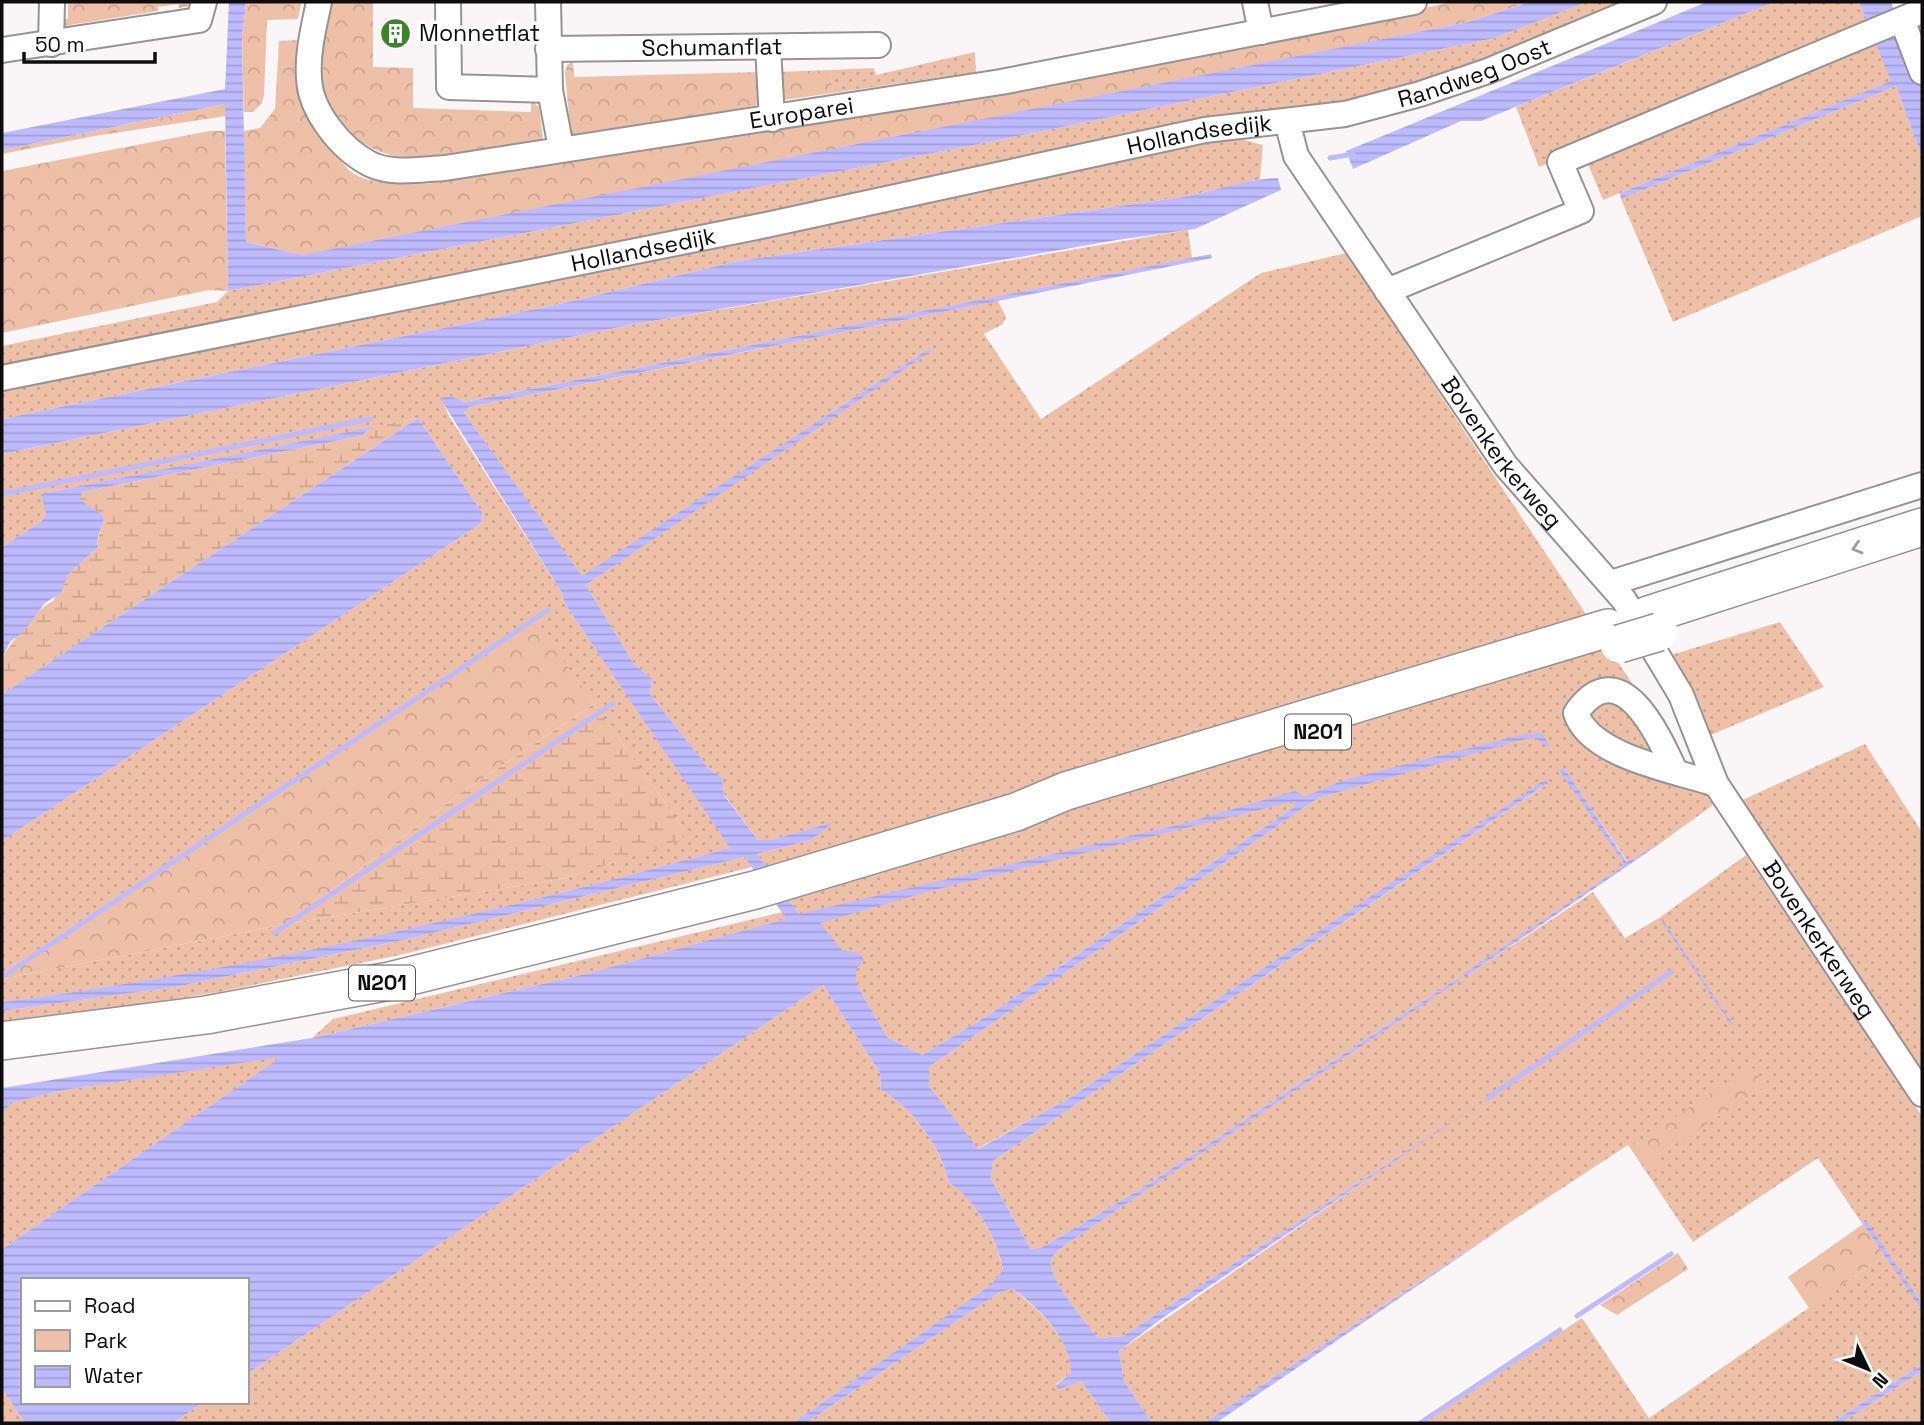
<svg xmlns="http://www.w3.org/2000/svg" width="1924" height="1425" font-family="'Space Grotesk',sans-serif">
	<style>
		.green { fill: url(#green-dots) }
		.forest { fill: url(#forest-crowns) }
		.wetland { fill: url(#wetland-marsh) }
		.water { fill: url(#water-rules); fill-rule: evenodd }
		.lines { fill: none; stroke-linecap: round; stroke-linejoin: round }
		.stream { stroke: #bdbafe; stroke-width: 5 }
		.minor-casing { stroke: #969394; stroke-width: 28 }
		.highway-casing { stroke: #969394; stroke-width: 40 }
		.minor { stroke: #fff; stroke-width: 24 }
		.highway { stroke: #fff; stroke-width: 37 }
		.highway-bridge-casing { stroke: #969394; stroke-width: 40; stroke-linecap: butt }
		.highway-bridge { stroke: #fff; stroke-width: 37 }
		.oneway { stroke: #9f9e9e }
		.labels { text-anchor: middle; stroke-width: 7; stroke-linejoin: round; paint-order: stroke }
		.shield { fill: #fff; stroke: #565556; stroke-width: 2 }
		.shield-label { font-size: 21px; font-weight: bold; fill: #0e0c0d }
		.poi-label { font-size: 23px; fill: #0e0c0d; stroke: #fff; text-anchor: start }
		.street-label { font-size: 23px; fill: #0e0c0d; stroke: #fff }
	</style>
	<defs>
		<pattern id="green-dots" width="8" height="8" patternUnits="userSpaceOnUse" patternTransform="scale(1.75)"><rect width="8" height="8" fill="#efc0a8"/><path d="M2 2h.1M6 6h.1" fill="none" stroke="#cca48f" stroke-width="1.8" stroke-linecap="round"/></pattern>
		<pattern id="forest-crowns" width="20" height="18" patternUnits="userSpaceOnUse" patternTransform="scale(1.75)"><rect width="20" height="18" fill="#efc0a8"/><path d="M2 6a3 3 0 1 1 6 0M12 15a3 3 0 1 1 6 0" fill="none" stroke="#cca48f"/></pattern>
		<pattern id="wetland-marsh" width="20" height="14" patternUnits="userSpaceOnUse" patternTransform="scale(1.75)"><rect width="20" height="14" fill="#efc0a8"/><path d="M1 5h8M5 5V1M11 12h8M15 12V8" fill="none" stroke="#cca48f"/></pattern>
		<pattern id="water-rules" width="6" height="5" patternUnits="userSpaceOnUse" patternTransform="scale(1.75)"><rect width="6" height="5" fill="#bdbafe"/><path d="M0 2.5h6" fill="none" stroke="#a19fd8"/></pattern>
	</defs>
	<rect width="100%" height="100%" fill="#faf6f8"/>
	<g class="green">
		<path d="M 1587,2 L 1627,2 L 1420,88 L 2,370 L 2,346 L 217,302 L 228,291 L 984,143 L 1495,38 Z"/>
		<path d="M 1774,2 L 1859,2 L 1892,81 L 1603,200 L 1582,150 L 1539,167 L 1516,107 Z"/>
		<path d="M 975,52 L 976,72 L 833,93 L 830,70 L 874,68 L 876,75 Z"/>
		<path d="M 1896,86 L 1922,157 L 1922,216 L 1673,322 L 1621,199 Z"/>
		<path d="M 1222,140 L 1244,140 L 1263,145 L 1260,179 L 1183,197 L 737,261 L 564,303 L 2,419 L 2,390 L 811,228 Z"/>
		<path d="M 1188,230 L 1192,258 L 465,402 L 451,396 L 441,398 L 449,416 L 562,593 L 565,604 L 731,848 C 492,913 248,972 2,1002 L 2,979 L 287,924 L 566,878 L 683,839 L 683,828 L 532,618 L 2,974 L 2,841 L 480,524 L 483,514 L 418,418 L 42,494 L 46,513 L 42,521 L 2,547 L 2,454 L 630,325 Z"/>
		<path d="M 1346,253 L 1713,805 L 1658,845 L 1628,862 L 1564,769 L 1623,862 L 1622,867 L 1466,976 L 1593,892 L 1625,938 L 1659,918 L 1746,855 L 1922,1116 L 1922,1364 L 1831,1423 L 1424,1423 L 1582,1318 L 1649,1418 L 1884,1256 L 1818,1158 L 1693,1242 L 1628,1145 L 1204,1423 L 1152,1423 L 1124,1381 L 1119,1351 L 1439,1130 L 1123,1336 L 1098,1338 C 1086,1322 1045,1277 1052,1258 C 1055,1252 1063,1247 1068,1243 L 1459,980 L 1458,978 L 1139,1190 L 1039,1249 L 1031,1249 L 991,1179 L 993,1161 L 1547,784 L 1546,780 L 1071,1097 L 977,1149 L 929,1086 L 929,1067 L 1318,798 L 1542,733 L 1296,801 L 1294,807 L 987,1016 L 922,1055 L 887,1037 L 856,983 L 856,969 L 842,951 L 799,914 L 757,854 L 811,840 L 832,823 L 771,840 L 758,840 L 724,794 L 722,777 L 709,769 L 650,694 L 652,679 L 634,664 L 586,585 L 933,349 L 925,351 L 582,577 L 464,413 L 469,407 L 998,301 L 1006,317 L 1003,324 L 984,334 L 1041,419 L 1261,273 Z"/>
		<path d="M 1780,622 L 1824,687 L 1699,740 L 1648,662 Z"/>
		<path d="M 1865,744 L 1922,832 L 1922,1073 L 1738,802 Z"/>
		<path d="M 745,857 L 752,867 L 400,955 L 219,992 L 2,1027 L 2,1011 L 175,987 L 408,939 Z"/>
		<path d="M 783,912 L 787,919 L 589,973 L 312,1038 L 333,1019 Z"/>
		<path d="M 823,985 L 880,1073 L 881,1090 C 913,1108 940,1146 949,1183 C 974,1195 999,1244 1003,1271 L 992,1285 L 793,1423 L 173,1423 L 204,1402 L 247,1402 L 247,1374 Z"/>
		<path d="M 283,1056 L 2,1249 L 2,1116 L 9,1103 L 65,1090 Z"/>
		<path d="M 1013,1289 C 1039,1310 1070,1337 1071,1373 L 1056,1384 L 1058,1390 L 1081,1381 L 1111,1423 L 806,1423 L 1000,1292 Z"/>
		<path d="M 1922,1371 L 1922,1423 L 1841,1423 Z"/>
		<path d="M 2,1389 L 25,1423 L 2,1423 Z"/>
	</g>
	<g class="forest">
		<path d="M 68,2 L 189,2 L 189,6 L 179,8 L 178,4 L 158,7 L 158,11 L 63,26 L 63,19 L 68,19 Z"/>
		<path d="M 246,2 L 301,4 L 298,19 L 267,20 L 264,95 L 262,103 L 253,112 L 244,112 L 242,36 Z"/>
		<path d="M 328,2 L 373,2 L 373,67 L 413,68 L 413,108 L 531,112 L 531,101 L 539,107 L 543,138 L 536,144 C 468,153 373,185 333,110 C 325,96 318,81 317,65 C 317,45 325,22 328,2 Z"/>
		<path d="M 1453,2 L 1530,2 L 1468,22 L 397,238 L 302,255 L 246,242 L 243,131 L 260,128 L 275,109 L 279,41 L 297,40 C 293,90 302,122 338,158 C 344,164 350,173 358,176 C 379,185 404,184 427,184 L 944,104 Z"/>
		<path d="M 573,61 L 574,77 L 759,72 L 761,102 L 754,106 L 571,137 L 565,73 L 567,65 Z"/>
		<path d="M 830,70 L 833,93 L 776,101 L 776,72 Z"/>
		<path d="M 225,104 L 226,116 L 95,136 L 2,154 L 2,150 Z"/>
		<path d="M 209,131 L 225,131 L 228,291 L 209,290 L 2,333 L 2,171 Z"/>
		<path d="M 533,617 L 594,704 L 461,793 L 287,924 L 2,979 L 2,974 Z"/>
		<path d="M 1751,1066 L 1766,1086 L 1660,1154 L 1656,1172 L 1633,1145 Z"/>
		<path d="M 1863,1224 L 1884,1256 L 1809,1308 L 1788,1277 Z"/>
		<path d="M 1678,1253 L 1688,1269 L 1617,1315 L 1600,1305 Z"/>
	</g>
	<g class="wetland">
		<path d="M 418,418 L 2,694 C 2,685 0,667 2,659 C 7,647 40,605 53,601 L 67,576 L 98,547 C 96,534 104,528 104,516 L 79,500 L 82,492 L 361,436 L 372,427 Z"/>
		<path d="M 594,704 L 683,828 L 683,840 L 566,878 L 287,924 L 461,793 Z"/>
	</g>
	<g class="water">
		<path d="M 229,2 L 246,2 L 242,36 L 246,242 L 302,255 L 1468,22 L 1530,2 L 1587,2 L 1495,38 L 984,143 L 228,291 L 225,104 L 2,150 L 2,133 L 225,89 Z"/>
		<path d="M 1707,2 L 1774,2 L 1481,121 L 1461,121 L 1353,169 L 1346,151 Z"/>
		<path d="M 1859,2 L 1891,2 L 1922,84 L 1922,157 L 1896,86 L 1621,199 L 1620,193 L 1891,81 Z"/>
		<path d="M 1278,178 L 1281,190 L 1195,229 L 1117,240 L 630,325 L 2,454 L 2,419 L 564,303 L 737,261 L 1183,197 C 1214,191 1246,179 1278,178 Z"/>
		<path d="M 1211,254 L 1212,258 L 469,407 L 464,413 L 582,576 L 925,351 L 936,348 L 586,585 L 634,664 L 652,679 L 650,694 L 709,769 L 722,777 L 724,795 L 758,840 L 771,840 L 834,822 L 811,840 L 757,854 L 799,914 L 1182,824 L 1295,791 L 1304,797 L 1344,780 L 1525,734 L 1542,733 L 1549,745 L 1547,747 L 1536,738 L 1525,739 L 1318,798 L 929,1067 L 929,1086 L 978,1149 L 1071,1097 L 1546,779 L 1548,783 L 993,1161 L 991,1179 L 1031,1249 L 1039,1249 L 1139,1190 L 1458,978 L 1460,980 L 1068,1243 C 1063,1247 1055,1252 1052,1258 C 1045,1277 1086,1322 1098,1338 L 1123,1336 L 1488,1098 L 1161,1319 L 1119,1351 L 1124,1381 L 1152,1423 L 1111,1423 L 1081,1381 L 1058,1390 L 1056,1385 L 1071,1373 C 1070,1338 1040,1309 1013,1289 L 1000,1292 L 806,1423 L 793,1423 L 991,1285 L 1003,1270 C 999,1243 974,1196 949,1183 C 941,1147 913,1108 881,1090 L 880,1073 L 823,985 L 247,1374 L 247,1280 L 23,1280 L 23,1402 L 204,1402 L 173,1423 L 25,1423 L 2,1389 L 2,1249 L 281,1057 L 65,1090 L 10,1103 L 2,1116 L 2,1088 L 312,1038 L 589,973 L 786,919 L 745,857 L 408,939 L 175,987 L 2,1011 L 2,1002 C 248,970 491,914 730,848 L 565,604 L 562,593 L 440,398 L 451,396 L 465,402 ZM 1295,801 L 1294,807 L 987,1016 L 922,1055 L 887,1037 L 856,983 L 856,969 L 864,960 L 860,953 L 842,950 L 820,923 L 930,891 Z"/>
		<path d="M 418,418 L 483,514 L 480,524 L 2,841 L 2,694 Z"/>
		<path d="M 372,427 L 361,436 L 82,492 L 80,500 L 104,516 C 104,528 95,534 98,547 L 67,576 L 61,593 L 45,603 L 24,631 L 10,642 L 2,658 L 2,547 L 42,521 L 46,513 L 41,494 Z"/>
		<path d="M 1564,768 L 1627,862 L 1658,845 L 1465,977 L 1463,974 L 1622,867 L 1623,862 L 1559,770 Z"/>
		<path d="M 1659,918 L 1665,923 L 1733,1024 L 1731,1025 Z"/>
		<path d="M 1866,1220 L 1922,1304 L 1922,1310 L 1863,1224 Z"/>
		<path d="M 1511,1222 L 1216,1423 L 1204,1423 Z"/>
		<path d="M 1922,1364 L 1922,1371 L 1841,1423 L 1831,1423 Z"/>
	</g>
	<g class="lines">
		<g class="stream">
			<path d="M 1330,158 L 1353,154"/>
			<path d="M 2,494 L 370,419"/>
			<path d="M 274,933 L 612,704"/>
			<path d="M 2,977 L 548,610"/>
			<path d="M 1488,1098 L 1671,972"/>
			<path d="M 1577,1316 L 1671,1254"/>
			<path d="M 1420,1423 L 1560,1330"/>
		</g>
		<defs>
			<g id="minor">
				<path id="s1" d="M 319,2 C 314,26 307,53 309,78 C 310,111 341,149 370,164 C 392,175 422,169 445,168 L 1001,82 L 1414,2"/>
				<path d="M 448,2 L 449,87 L 550,90"/>
				<path d="M 548,2 L 550,90 L 561,148"/>
				<path d="M 1255,2 L 1261,32"/>
				<path d="M 1902,20 L 1922,72"/>
				<path d="M 51,44 L 52,2"/>
				<path d="M 768,47 L 772,119"/>
				<path id="s2" d="M 548,49 L 878,45"/>
				<path d="M 2,50 L 199,20 L 204,2"/>
				<path id="s3" d="M 1287,121 L 1296,156 L 1506,466 L 1624,600 L 1681,695 L 1716,784 L 1922,1094"/>
				<path d="M 1387,291 L 1581,211 L 1560,162 L 1922,11"/>
				<path id="s4" d="M 2,378 L 766,225 L 1205,130 L 1345,114 L 1420,94 L 1488,71 L 1654,2"/>
				<path d="M 1611,583 L 1922,485"/>
				<path d="M 1675,771 C 1658,734 1620,650 1576,713 C 1590,757 1677,771 1716,784"/>
			</g>
			<g id="highway">
				<path d="M 1648,615 L 1922,527"/>
				<path d="M 2,1041 L 206,1015 L 390,981 L 755,890 L 1016,812 L 1066,791 L 1608,628"/>
			</g>
		</defs>
		<use href="#minor" class="minor-casing"/>
		<use href="#highway" class="highway-casing"/>
		<use href="#minor" class="minor"/>
		<use href="#highway" class="highway"/>
		<defs>
			<path id="highway-bridge" d="M 1619,644 L 1659,632"/>
		</defs>
		<use href="#highway-bridge" class="highway-bridge-casing"/>
		<use href="#highway-bridge" class="highway-bridge"/>
	</g>
	<defs><path id="oneway-chevron" d="M-2-3.5L2.5 0L-2 3.5" fill="none" stroke-width="1.6" stroke-linecap="round" stroke-linejoin="round" transform="scale(1.75)"/></defs>
	<use class="oneway" href="#oneway-chevron" transform="translate(1857 548) rotate(163)"/>
	<defs>
		<symbol id="building-disc" viewBox="-11 -11 22 22"><circle r="9.5" fill="#3c842b" stroke="#fff"/><path d="M-4-6H4V6H1V3H-1V6H-4ZM-2.5-4.3h1.7v1.8h-1.7ZM.8-4.3h1.7v1.8H.8ZM-2.5-1h1.7V.8h-1.7ZM.8-1h1.7V.8H.8Z" fill="#fff"/></symbol>
	</defs>
	<g fill-rule="evenodd">
		<use href="#building-disc" x="378" y="16" width="35" height="35"/>
	</g>
	<g class="labels">
		<g class="shield">
			<rect x="1285" y="714.5" width="66" height="35" rx="5"/>
			<rect x="349" y="965.5" width="66" height="35" rx="5"/>
		</g>
		<g class="shield-label">
			<text x="1318" y="739">N201</text>
			<text x="382" y="990">N201</text>
		</g>
		<g class="poi-label">
			<text x="419" y="41">Monnetflat</text>
		</g>
		<g class="street-label">
			<text dy="8" stroke="none"><textPath href="#s2" startOffset="164">Schumanflat</textPath></text>
			<text dy="8" stroke="none"><textPath href="#s4" startOffset="1505">Randweg Oost</textPath></text>
			<text dy="8" stroke="none"><textPath href="#s1" startOffset="623">Europarei</textPath></text>
			<text dy="8" stroke="none"><textPath href="#s4" startOffset="1222">Hollandsedijk</textPath></text>
			<text dy="8" stroke="none"><textPath href="#s4" startOffset="654">Hollandsedijk</textPath></text>
			<text dy="8" stroke="none"><textPath href="#s3" startOffset="397">Bovenkerkerweg</textPath></text>
			<text dy="8" stroke="none"><textPath href="#s3" startOffset="982">Bovenkerkerweg</textPath></text>
		</g>
	</g>
	<rect width="1924" height="1425" fill="none" stroke="#0e0c0d" stroke-width="7"/>
	<rect x="21" y="1278" width="228" height="126" fill="#ffffff" stroke="#9f9e9e" stroke-width="2"/>
	<rect x="35" y="1301" width="35" height="10" fill="#ffffff" stroke="#9f9e9e" stroke-width="2"/>
	<text x="84" y="1313" font-size="21" fill="#0e0c0d">Road</text>
	<rect x="35" y="1330" width="35" height="21" fill="#efc0a8" stroke="#9f9e9e" stroke-width="2"/>
	<text x="84" y="1348" font-size="21" fill="#0e0c0d">Park</text>
	<rect x="35" y="1366" width="35" height="21" fill="url(#water-rules)" stroke="#9f9e9e" stroke-width="2"/>
	<text x="84" y="1383" font-size="21" fill="#0e0c0d">Water</text>
	<g transform="translate(1868 1369) rotate(133)" stroke="#ffffff" stroke-width="5" paint-order="stroke">
	<path d="M0-5L12 26L0 18L-12 26Z" fill="#0e0c0d"/>
	<text y="-10" font-size="19" font-weight="bold" text-anchor="middle" fill="#0e0c0d">N</text>
	</g>
	<path d="M24 52v10h131v-10" fill="none" stroke="#0e0c0d" stroke-width="3.5"/>
	<text x="35" y="52" font-size="21" fill="#0e0c0d" stroke="#ffffff" stroke-width="5" paint-order="stroke">50 m</text>
</svg>
